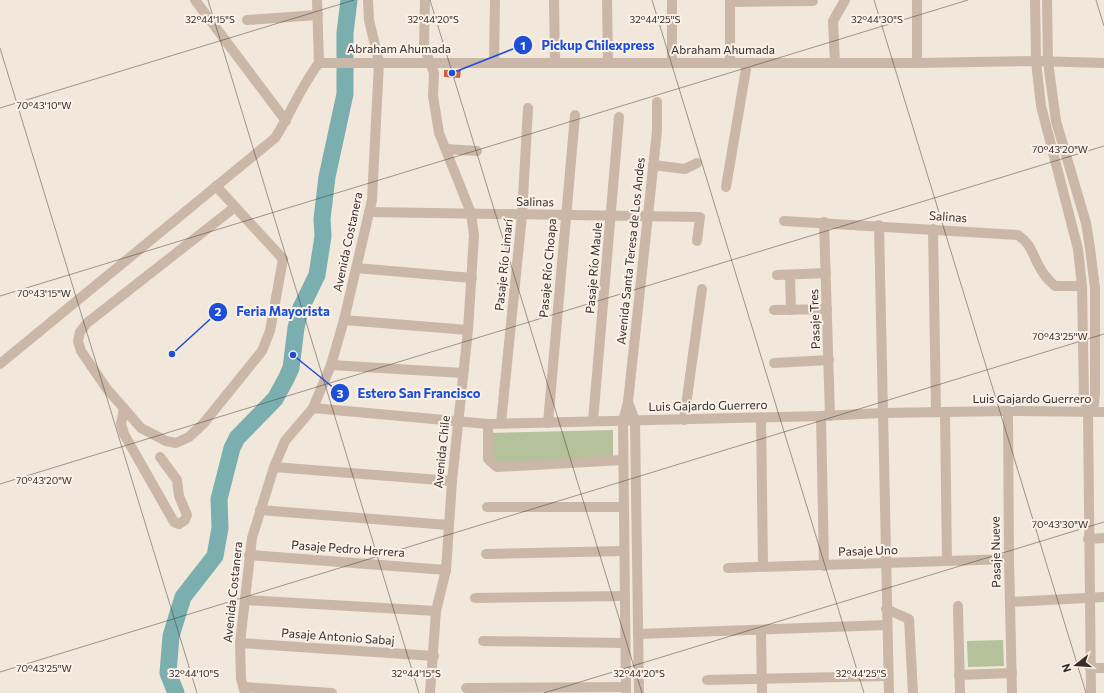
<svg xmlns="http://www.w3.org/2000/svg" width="1104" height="693" font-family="Commissioner,sans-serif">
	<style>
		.green { fill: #b5c19b }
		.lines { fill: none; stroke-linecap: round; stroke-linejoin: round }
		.river { stroke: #7aaeaf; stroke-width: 17 }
		.building { fill: #c76344 }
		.minor { stroke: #cab7a7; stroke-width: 10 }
		.ticks { fill: none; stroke: #372c28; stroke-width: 1; stroke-opacity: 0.45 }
		.labels { text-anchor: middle; stroke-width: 4; stroke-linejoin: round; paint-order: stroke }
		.street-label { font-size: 12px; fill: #372c28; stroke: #faf1e8 }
		.ticks-label { font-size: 10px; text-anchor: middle; fill: #372c28; stroke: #faf1e8; stroke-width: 4; stroke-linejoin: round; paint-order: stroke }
		.leader { fill: none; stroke: #1d4ed8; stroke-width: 1.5 }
		.callout-dot { fill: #1d4ed8; stroke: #faf1e8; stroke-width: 1.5 }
		.mark-label { font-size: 12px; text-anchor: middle; font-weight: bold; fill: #fff }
		.callout-label { font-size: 13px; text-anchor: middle; font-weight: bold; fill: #1d4ed8; stroke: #faf1e8; stroke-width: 4; stroke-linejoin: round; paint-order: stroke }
	</style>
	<rect width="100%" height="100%" fill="#f2e7db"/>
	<g class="green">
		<path d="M 613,430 L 613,457 L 495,464 L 490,457 L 489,433 Z"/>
		<path d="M 1003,640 L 1004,666 L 968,667 L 967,641 Z"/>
	</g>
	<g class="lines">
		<path class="river" d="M 176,693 L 168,673 L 171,636 L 183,597 L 215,556 L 220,528 L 219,499 L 232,448 L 237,438 L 275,399 L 286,379 L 291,368 L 296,328 L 300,310 L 317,275 L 323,236 L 322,219 L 327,177 L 345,94 L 345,33 L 349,0"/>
	</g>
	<path class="building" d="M 444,70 L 461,70 L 460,78 L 444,77 Z"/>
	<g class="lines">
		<g class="minor">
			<path d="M 195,0 L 286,121"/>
			<path d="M 317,0 L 319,63"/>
			<path d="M 425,0 L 424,47 L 434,73 L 433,96 L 439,133 L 471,213 L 474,235 L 468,330 L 452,481 L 446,570 L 436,611 L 430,693"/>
			<path d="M 554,0 L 555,63"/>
			<path d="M 607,0 L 608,63"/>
			<path d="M 672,0 L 672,63"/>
			<path d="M 730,0 L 730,63"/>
			<path d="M 917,0 L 917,63"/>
			<path d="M 1035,0 L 1036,61 L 1041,106 L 1078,249 L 1082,286 L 1084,399 L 1088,411 L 1091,693"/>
			<path d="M 1047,0 L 1048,62 L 1056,121 L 1086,223 L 1090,248 L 1095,288 L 1095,394 L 1094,404 L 1088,411"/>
			<path d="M 730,2 L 813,1"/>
			<path d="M 247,20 L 318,15"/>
			<path d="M 494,62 L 495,0"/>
			<path d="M 319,63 L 917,63 L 1036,61 L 1104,63"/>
			<path d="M 835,63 L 833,21 L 845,0"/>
			<path d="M 446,149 L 477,151"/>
			<path d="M 653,165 L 685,169 L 697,163"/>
			<path d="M 216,186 L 283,259 L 270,331 L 262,351 L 203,424 L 189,437 L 176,443 L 166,441 L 141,428 L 107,389 L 81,351 L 78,341 L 80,332 L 87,323 L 235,207"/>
			<path d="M 726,187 L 747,63"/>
			<path d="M 369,212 L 700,217 L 697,241"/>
			<path d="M 784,221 L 1018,235 C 1032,245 1031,252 1039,266 C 1043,274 1048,280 1055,286 L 1082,286"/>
			<path d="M 824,222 L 830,416"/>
			<path d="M 879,225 L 889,693"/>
			<path d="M 933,229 L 936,412"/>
			<path d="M 356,268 L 472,278"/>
			<path d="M 777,275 L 826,273"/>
			<path d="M 790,275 L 791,310"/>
			<path d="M 774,310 L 827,309"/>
			<path d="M 344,320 L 468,330"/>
			<path d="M 774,363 L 829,360"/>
			<path d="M 0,364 L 275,138 C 291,113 301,86 319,63"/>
			<path d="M 331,365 L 463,373"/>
			<path d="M 628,402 L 635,421 L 639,693"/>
			<path d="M 124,408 L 121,424 L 124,434 L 174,522 L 179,524 L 185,520 L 187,515 L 179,496 L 177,480 L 160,457"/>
			<path d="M 313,408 L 488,424 L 821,416 L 882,413 L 1008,411 L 1104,412"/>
			<path d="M 1008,411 L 1009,559 L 1012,693"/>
			<path d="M 945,413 L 947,561"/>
			<path d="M 821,416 L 824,566"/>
			<path d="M 761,418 L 763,566"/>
			<path d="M 684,420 L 702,289"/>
			<path d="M 593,421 L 619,117"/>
			<path d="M 501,423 L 522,215 L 528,108"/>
			<path d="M 548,423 L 575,115"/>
			<path d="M 488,424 L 488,459 L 497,467 L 623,460"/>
			<path d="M 274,467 L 452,481"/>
			<path d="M 487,507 L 624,507"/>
			<path d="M 260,510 L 448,525"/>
			<path d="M 1088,539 L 1104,538"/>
			<path d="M 486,554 L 624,551"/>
			<path d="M 249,555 L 446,570"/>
			<path d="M 728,568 L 1009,559"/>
			<path d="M 475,598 L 624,596"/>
			<path d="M 245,600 L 436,611"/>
			<path d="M 1010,602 L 1104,597"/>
			<path d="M 958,606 L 960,693"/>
			<path d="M 886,609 L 909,619 L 913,693"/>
			<path d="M 761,630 L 762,693"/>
			<path d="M 638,634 L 887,625"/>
			<path d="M 483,641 L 625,643"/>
			<path d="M 240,643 L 434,656"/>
			<path d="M 1090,668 L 1104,668"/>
			<path d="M 959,675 L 1012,673"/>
			<path d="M 707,680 L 888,676"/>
			<path d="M 243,687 L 332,693"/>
			<path d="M 466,688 L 626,687"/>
			<path d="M 245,693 L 241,679 L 240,643 L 252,538 L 274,467 L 285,441 L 313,408 L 331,365 L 344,320 L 372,200 L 379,62 L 369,20 L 368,0"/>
			<path d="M 626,693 L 623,421 L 628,402 L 657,131 L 657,102"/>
		</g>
	</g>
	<path class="ticks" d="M 208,0 L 419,693M 430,0 L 642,693M 652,0 L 864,693M 874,0 L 1086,693M 1096,0 L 1104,26M 0,48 L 197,693M 0,108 L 354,0M 0,296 L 968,0M 0,484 L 1104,146M 0,672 L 1104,334M 544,693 L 1104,522"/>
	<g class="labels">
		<g class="street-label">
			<text x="399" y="53">Abraham Ahumada</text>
			<text x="723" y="54">Abraham Ahumada</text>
			<text transform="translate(535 202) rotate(1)" y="4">Salinas</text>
			<text transform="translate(948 217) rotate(4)" y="4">Salinas</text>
			<text transform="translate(348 242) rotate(-78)" y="4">Avenida Costanera</text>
			<text transform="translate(631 251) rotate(-84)" y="4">Avenida Santa Teresa de Los Andes</text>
			<text transform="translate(504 265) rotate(-84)" y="4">Pasaje Río Limarí</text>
			<text transform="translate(548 268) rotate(-85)" y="4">Pasaje Río Choapa</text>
			<text transform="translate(594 268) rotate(-85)" y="4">Pasaje Río Maule</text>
			<text transform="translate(815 319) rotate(-92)" y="4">Pasaje Tres</text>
			<text x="1032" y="403">Luis Gajardo Guerrero</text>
			<text transform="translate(708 406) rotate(-1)" y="4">Luis Gajardo Guerrero</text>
			<text transform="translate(442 452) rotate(-84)" y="4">Avenida Chile</text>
			<text transform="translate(348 549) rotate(4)" y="4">Pasaje Pedro Herrera</text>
			<text transform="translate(868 551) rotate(-2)" y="4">Pasaje Uno</text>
			<text transform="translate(996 552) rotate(-91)" y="4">Pasaje Nueve</text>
			<text transform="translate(233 592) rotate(-84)" y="4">Avenida Costanera</text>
			<text transform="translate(338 637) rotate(4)" y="4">Pasaje Antonio Sabaj</text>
		</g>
	</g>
	<g class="ticks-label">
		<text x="210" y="23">32°44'15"S</text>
		<text x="433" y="23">32°44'20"S</text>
		<text x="655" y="23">32°44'25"S</text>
		<text x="877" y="23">32°44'30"S</text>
		<text x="44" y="109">70°43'10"W</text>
		<text x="1060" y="153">70°43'20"W</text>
		<text x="44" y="297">70°43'15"W</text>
		<text x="1060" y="340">70°43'25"W</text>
		<text x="44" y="484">70°43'20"W</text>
		<text x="1060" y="528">70°43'30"W</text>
		<text x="44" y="672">70°43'25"W</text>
		<text x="194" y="677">32°44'10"S</text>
		<text x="416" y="677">32°44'15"S</text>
		<text x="639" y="677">32°44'20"S</text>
		<text x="861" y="677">32°44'25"S</text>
	</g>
	<path class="leader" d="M452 73L523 45M172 354L218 312M293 355L340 393"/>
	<g class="callout-dot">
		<circle cx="452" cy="73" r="4"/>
		<circle cx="172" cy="354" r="4"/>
		<circle cx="293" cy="355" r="4"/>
		<circle cx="523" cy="45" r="10"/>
		<circle cx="218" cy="312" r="10"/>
		<circle cx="340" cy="393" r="10"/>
	</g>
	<g class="mark-label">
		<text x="523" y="50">1</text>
		<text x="218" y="316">2</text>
		<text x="340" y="398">3</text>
	</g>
	<g class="callout-label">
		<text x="598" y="50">Pickup Chilexpress</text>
		<text x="283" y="316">Feria Mayorista</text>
		<text x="419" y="398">Estero San Francisco</text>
	</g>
	<g transform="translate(1076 665) rotate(253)" stroke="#faf1e8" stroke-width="3" paint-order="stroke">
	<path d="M0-3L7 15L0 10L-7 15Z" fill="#372c28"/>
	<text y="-6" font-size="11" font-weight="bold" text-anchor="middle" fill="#372c28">N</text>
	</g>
</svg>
